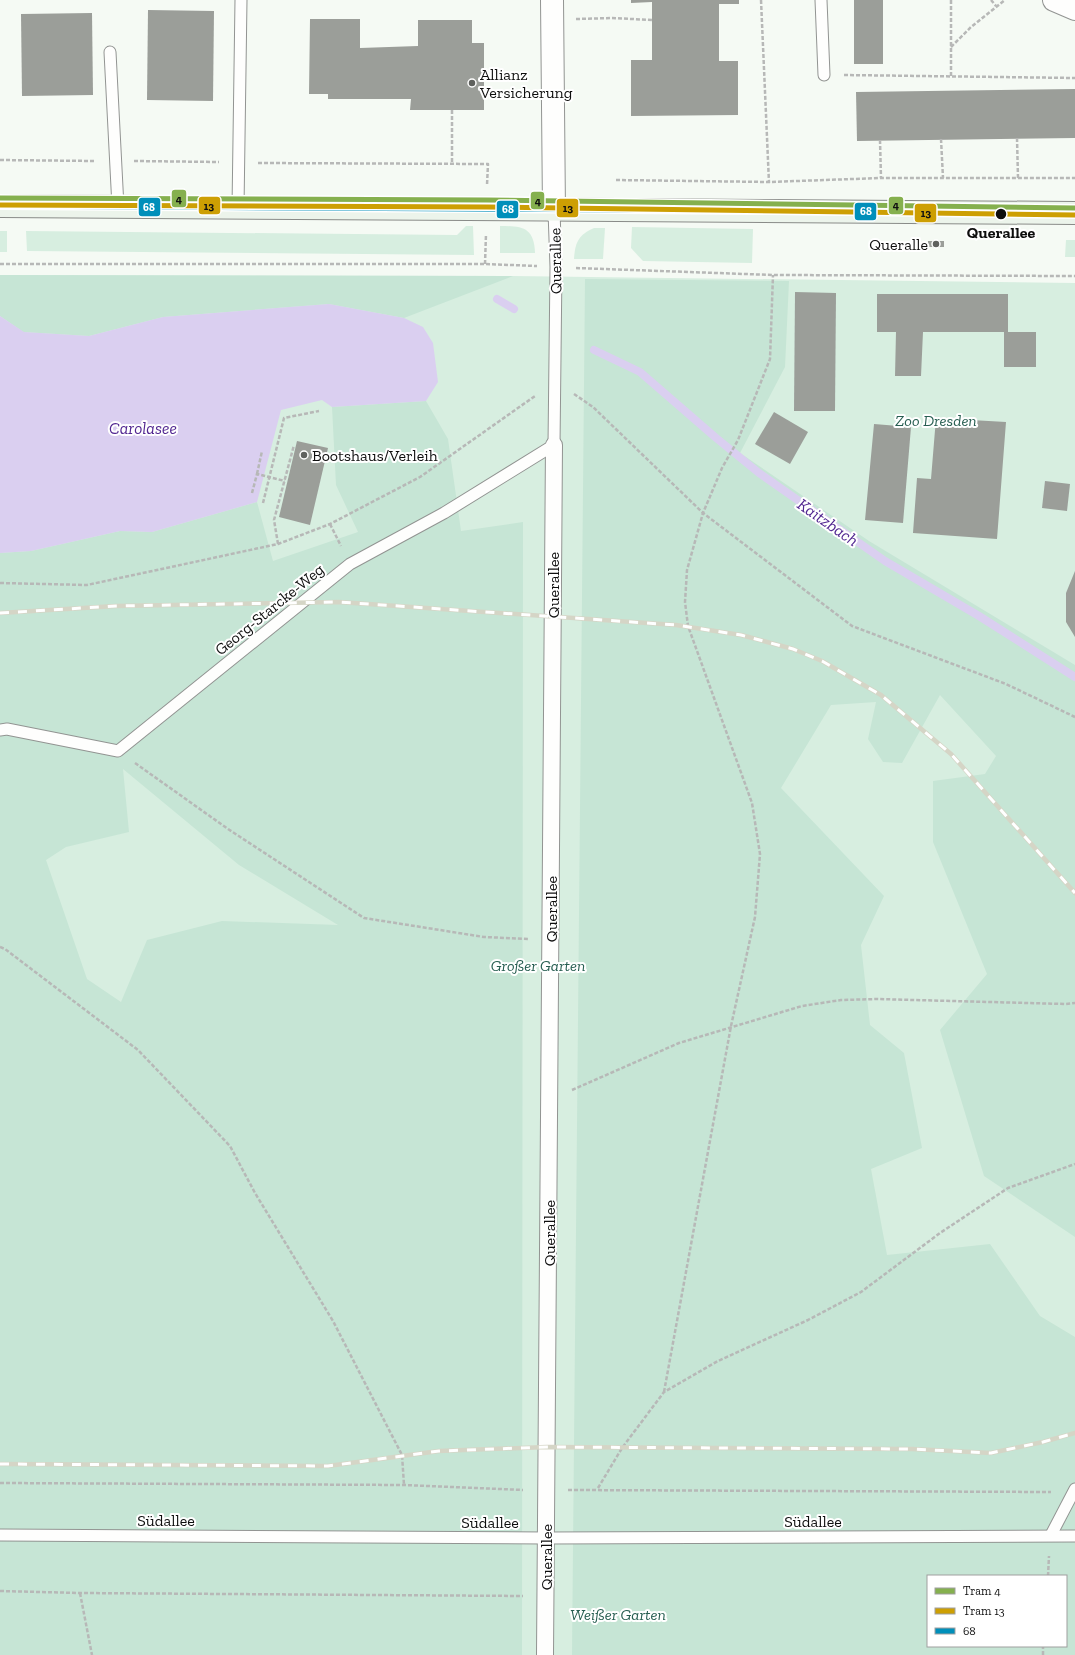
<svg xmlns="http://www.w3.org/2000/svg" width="1075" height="1655" font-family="'Zilla Slab',serif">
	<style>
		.green { fill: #d7eee0; fill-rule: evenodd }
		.forest { fill: #c6e5d5; fill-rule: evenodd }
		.water { fill: #dacff0 }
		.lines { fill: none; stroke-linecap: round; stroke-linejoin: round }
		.stream { stroke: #dacff0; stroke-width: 8 }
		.building { fill: #9b9e99 }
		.service-casing { stroke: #929492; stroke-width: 13 }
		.pedestrian-casing { stroke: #929492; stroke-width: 18 }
		.minor-casing { stroke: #929492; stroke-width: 24 }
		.tertiary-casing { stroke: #929492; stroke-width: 24 }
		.secondary-casing { stroke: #898b88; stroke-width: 24 }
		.path { stroke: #b7b8b7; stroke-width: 2.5; stroke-dasharray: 4 2; stroke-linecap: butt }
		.service { stroke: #fefefd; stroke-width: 11 }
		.pedestrian { stroke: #fefefd; stroke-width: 16 }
		.minor { stroke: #fefefd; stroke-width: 22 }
		.tertiary { stroke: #fefefd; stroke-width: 22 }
		.secondary { stroke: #ecf4eb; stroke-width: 22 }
		.rail-casing { stroke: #d5d5c6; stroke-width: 4.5 }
		.rail { stroke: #fff; stroke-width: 3; stroke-dasharray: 9; stroke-linecap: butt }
		.bus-1-casing { stroke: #fff; stroke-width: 8 }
		.bus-1 { stroke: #008fba; stroke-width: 5 }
		.tram-1-casing { stroke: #fff; stroke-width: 8 }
		.tram-2-casing { stroke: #fff; stroke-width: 8 }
		.tram-1 { stroke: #85b04e; stroke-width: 5 }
		.tram-2 { stroke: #cd9f03; stroke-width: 5 }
		.poi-dot { fill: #5f615e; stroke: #fff; stroke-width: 1.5 }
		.stop-dot { fill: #0e0e0e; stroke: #fff; stroke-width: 1.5 }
		.labels { text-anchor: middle; stroke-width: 4; stroke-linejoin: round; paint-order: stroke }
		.poi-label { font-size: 16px; fill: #0e0e0e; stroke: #fff; text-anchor: start }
		.stop-label { font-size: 16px; font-weight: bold; fill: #0e0e0e; stroke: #fff }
		.street-label { font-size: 16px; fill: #0e0e0e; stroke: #fff }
		.park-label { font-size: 16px; font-style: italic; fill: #275e51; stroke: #fff }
		.water-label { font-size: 17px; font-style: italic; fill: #522791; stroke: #fff }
		.line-badge { stroke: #fff; stroke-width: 1.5 }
		.badge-label { font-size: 11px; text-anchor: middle; font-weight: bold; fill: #fff }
		.pale-badge-label { font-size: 11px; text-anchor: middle; font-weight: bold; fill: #111 }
	</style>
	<rect width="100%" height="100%" fill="#f5faf4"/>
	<g class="green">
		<path d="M 466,226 L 473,226 L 474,255 L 27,251 L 26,231 L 457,235 Z"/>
		<path d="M 500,226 C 522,226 534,227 535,253 L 500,253 Z"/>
		<path d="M 632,227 L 753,229 L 752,263 L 643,261 L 631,248 Z"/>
		<path d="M 594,228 L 605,228 L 603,259 L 574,259 C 575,243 578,235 594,228 Z"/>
		<rect x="0" y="231" width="7" height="21"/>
		<path d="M 1066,240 L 1075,240 L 1075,257 L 1065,257 Z"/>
		<path d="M 0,275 L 513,276 L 1075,283 L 1075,1655 L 0,1655 ZM 928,1576 L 1066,1576 L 1066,1646 L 928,1646 Z"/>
	</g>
	<g class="forest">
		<path d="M 0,275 L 513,276 L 404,318 L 329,304 L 163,317 L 89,336 L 23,332 L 0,316 Z"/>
		<path d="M 585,279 L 789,281 L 785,367 L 740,453 L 869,541 L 1075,665 L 1075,1237 L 984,1176 L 940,1030 L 987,974 L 933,842 L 933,781 L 985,774 L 996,756 L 940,695 L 902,763 L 883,762 L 868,739 L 876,702 L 831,705 L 781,788 L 884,896 L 861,945 L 870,1025 L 904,1053 L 922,1148 L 871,1169 L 887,1255 L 990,1244 L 1040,1316 L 1075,1337 L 1075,1655 L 572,1655 ZM 928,1576 L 1066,1576 L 1066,1646 L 928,1646 Z"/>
		<path d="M 426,401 L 448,439 L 461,531 L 523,522 L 522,1655 L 0,1655 L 0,553 L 31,551 L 120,531 L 152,532 L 257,502 L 273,561 L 358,532 L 336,485 L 332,407 ZM 123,769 L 239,865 L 338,925 L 222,921 L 147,940 L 121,1002 L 87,979 L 46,860 L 66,847 L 129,832 Z"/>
	</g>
	<path class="water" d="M 329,304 L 404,318 L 423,327 L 433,343 L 438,382 L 426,401 L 332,407 L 322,400 L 281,410 L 257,502 L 152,532 L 120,531 L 31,551 L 0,553 L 0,316 L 24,332 L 89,336 L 163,317 Z"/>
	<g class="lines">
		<g class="stream">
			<path d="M 497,299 L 514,309"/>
			<path d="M 594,350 L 640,372 L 715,437 L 759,473 L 885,561 L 979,616 L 1075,677"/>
		</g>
	</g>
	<g class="building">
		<path d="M 631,0 L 739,0 L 739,4 L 719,4 L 719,61 L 738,61 L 738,115 L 631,116 L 631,60 L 652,60 L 652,2 L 631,3 Z"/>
		<rect x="854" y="0" width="29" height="64"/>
		<path d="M 148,10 L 214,11 L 213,101 L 147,100 Z"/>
		<path d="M 92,13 L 93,95 L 22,96 L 21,14 Z"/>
		<path d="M 310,19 L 360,19 L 360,48 L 418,46 L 418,20 L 472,20 L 472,43 L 484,43 L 484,110 L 410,110 L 411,99 L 328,99 L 328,94 L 309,94 Z"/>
		<path d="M 1075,89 L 1075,138 L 857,141 L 856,92 Z"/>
		<rect x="928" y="241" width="16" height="6"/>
		<path d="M 795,292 L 836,293 L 835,411 L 794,411 Z"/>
		<path d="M 877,294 L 1008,294 L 1008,332 L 1036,332 L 1036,367 L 1004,367 L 1004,332 L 923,332 L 921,376 L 895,376 L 896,332 L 877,332 Z"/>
		<path d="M 774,412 L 808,432 L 790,464 L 755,444 Z"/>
		<path d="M 936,418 L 1006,422 L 997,539 L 913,533 L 917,478 L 931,479 Z"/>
		<path d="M 874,424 L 911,427 L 903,523 L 865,520 Z"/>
		<path d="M 297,441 L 328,448 L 310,525 L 279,517 Z"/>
		<path d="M 1045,481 L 1070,484 L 1067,511 L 1042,508 Z"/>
		<path d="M 1075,571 L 1075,637 L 1066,622 L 1066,593 Z"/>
	</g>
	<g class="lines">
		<defs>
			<g id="service">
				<path d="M 821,0 L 824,75"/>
				<path d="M 110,52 L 118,207"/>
				<path d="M 238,208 L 241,0"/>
				<path d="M 0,730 L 7,729 L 118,751 L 350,564 L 444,513 L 554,445 L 556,267 L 554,211"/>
				<path d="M 0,1535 L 546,1538 L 1075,1536"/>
				<path d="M 1051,1535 L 1075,1489"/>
			</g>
			<path id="pedestrian" d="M 545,1655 L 554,445"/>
			<path id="minor" d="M 1054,0 L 1075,9"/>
			<path id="tertiary" d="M 552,0 L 554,211"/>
			<path id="secondary" d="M 0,206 L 1075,213"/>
		</defs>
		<use href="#service" class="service-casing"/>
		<use href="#pedestrian" class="pedestrian-casing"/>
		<use href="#minor" class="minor-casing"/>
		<use href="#tertiary" class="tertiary-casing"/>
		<use href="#secondary" class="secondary-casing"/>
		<g class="path">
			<path d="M 761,0 L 769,183"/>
			<path d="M 991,0 L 996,6"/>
			<path d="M 576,19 L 612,18 L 652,20"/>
			<path d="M 951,47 L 971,27 L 1005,0"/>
			<path d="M 844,75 L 1075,78"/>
			<path d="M 951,76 L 951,0"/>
			<path d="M 484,94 L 527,95"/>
			<path d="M 452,110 L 452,165"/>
			<path d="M 1017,138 L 1018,178"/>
			<path d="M 941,139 L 943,178"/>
			<path d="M 880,140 L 881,178"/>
			<path d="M 0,160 L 95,161"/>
			<path d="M 134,161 L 219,162"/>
			<path d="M 258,163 L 488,164 L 487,185"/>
			<path d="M 616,180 L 769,182 L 881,178 L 1075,178"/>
			<path d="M 0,264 L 485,264 L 537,266"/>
			<path d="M 485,264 L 486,234"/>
			<path d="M 576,268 L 773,275 L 1075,276"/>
			<path d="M 574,394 L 593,407 L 703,513 L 852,626 L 1006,684 L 1075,717"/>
			<path d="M 257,474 L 262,451"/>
			<path d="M 252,493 L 257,474 L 285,481"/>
			<path d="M 263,503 L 284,418 L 319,411"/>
			<path d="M 330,524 L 341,546"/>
			<path d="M 278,544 L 274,520 L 294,445"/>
			<path d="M 0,583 L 87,585 L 278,544 L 330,524 L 420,477 L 535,396"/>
			<path d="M 135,763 L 228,829 L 364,918 L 484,937 L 529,939"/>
			<path d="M 0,947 L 5,949 L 138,1050 L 230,1146 L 255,1193 L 333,1321 L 402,1455 L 404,1485"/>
			<path d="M 572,1090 L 679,1043 L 802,1006 L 841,1000 L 877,999 L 1065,1004 L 1075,1003"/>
			<path d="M 664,1392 L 731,1026 L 755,917 L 760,854 L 752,803 L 688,626 L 685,602 L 687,570 L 703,513 L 722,468 L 738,440 L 770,359 L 773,275"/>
			<path d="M 0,1483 L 404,1485 L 523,1490"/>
			<path d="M 598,1488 L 622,1448 L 664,1392 L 718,1361 L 808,1320 L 861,1292 L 940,1233 L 1008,1188 L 1075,1164"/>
			<path d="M 568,1490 L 1051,1492"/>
			<path d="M 1048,1576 L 1049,1556"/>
			<path d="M 0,1591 L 80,1593 L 523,1596"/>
			<path d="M 80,1593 L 92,1655"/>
			<path d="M 1043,1655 L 1043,1646"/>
		</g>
		<use href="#service" class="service"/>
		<use href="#pedestrian" class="pedestrian"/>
		<use href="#minor" class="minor"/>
		<use href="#tertiary" class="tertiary"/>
		<use href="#secondary" class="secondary"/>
		<defs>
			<g id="rail">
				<path d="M 0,613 L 116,606 L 339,602 L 676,625 L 741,635 L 793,649 L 822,661 L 881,695 L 951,754 L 1075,893"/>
				<path d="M 0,1464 L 328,1466 L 439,1451 L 547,1447 L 912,1449 L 991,1453 L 1043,1442 L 1075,1433"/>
			</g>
		</defs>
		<use href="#rail" class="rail-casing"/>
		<use href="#rail" class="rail"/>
		<defs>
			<path id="bus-1" d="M 0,206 L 1075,213"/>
		</defs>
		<use href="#bus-1" class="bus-1-casing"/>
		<use href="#bus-1" class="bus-1"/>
		<defs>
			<path id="tram-1" d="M 0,198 L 487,200 L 1075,208"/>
			<path id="tram-2" d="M 0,205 L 487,207 L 1075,215"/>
		</defs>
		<use href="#tram-1" class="tram-1-casing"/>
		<use href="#tram-2" class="tram-2-casing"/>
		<use href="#tram-1" class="tram-1"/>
		<use href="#tram-2" class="tram-2"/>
	</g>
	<g class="poi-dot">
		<circle cx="472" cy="83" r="4"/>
		<circle cx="936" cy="244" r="4"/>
		<circle cx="304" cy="455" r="4"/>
	</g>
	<circle class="stop-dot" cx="1001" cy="214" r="6"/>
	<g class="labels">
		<g class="poi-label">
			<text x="480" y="80">Allianz<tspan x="480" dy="18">Versicherung</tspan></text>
			<text x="928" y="250" text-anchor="end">Queralle</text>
			<text x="312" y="461">Bootshaus/Verleih</text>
		</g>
		<g class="stop-label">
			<text x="1001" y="238">Querallee</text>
		</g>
		<g class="street-label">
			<text transform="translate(555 261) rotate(-91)" y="6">Querallee</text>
			<text transform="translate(553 585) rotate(-90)" y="6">Querallee</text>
			<text transform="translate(269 609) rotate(-39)" y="6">Georg-Starcke-Weg</text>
			<text transform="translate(551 909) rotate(-90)" y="6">Querallee</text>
			<text transform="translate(549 1233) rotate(-90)" y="6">Querallee</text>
			<text x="166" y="1526">Südallee</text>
			<text x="813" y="1527">Südallee</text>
			<text x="490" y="1528">Südallee</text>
			<text transform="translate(546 1557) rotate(-90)" y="6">Querallee</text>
		</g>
		<g class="park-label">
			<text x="936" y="426">Zoo Dresden</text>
			<text x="538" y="971">Großer Garten</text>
			<text x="618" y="1620">Weißer Garten</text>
		</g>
		<g class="water-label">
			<text x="143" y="434">Carolasee</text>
			<text transform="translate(828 522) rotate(35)" y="6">Kaitzbach</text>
		</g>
	</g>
	<g class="line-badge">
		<rect x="171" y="189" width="16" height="19" rx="4" fill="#85b04e"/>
		<rect x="530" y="191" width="15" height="19" rx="4" fill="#85b04e"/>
		<rect x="888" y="196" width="16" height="19" rx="4" fill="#85b04e"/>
		<rect x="198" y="196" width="23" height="19" rx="4" fill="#cd9f03"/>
		<rect x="138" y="197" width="23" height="20" rx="4" fill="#008fba"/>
		<rect x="556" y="198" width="23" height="20" rx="4" fill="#cd9f03"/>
		<rect x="496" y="200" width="23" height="19" rx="4" fill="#008fba"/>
		<rect x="854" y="202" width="23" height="19" rx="4" fill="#008fba"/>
		<rect x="914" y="203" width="23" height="20" rx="4" fill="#cd9f03"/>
	</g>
	<g class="badge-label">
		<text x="149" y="211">68</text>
		<text x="508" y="213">68</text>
		<text x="866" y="215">68</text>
	</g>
	<g class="pale-badge-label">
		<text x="179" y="203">4</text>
		<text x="538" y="205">4</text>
		<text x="896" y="209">4</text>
		<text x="209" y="210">13</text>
		<text x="568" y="212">13</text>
		<text x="926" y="217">13</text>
	</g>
	<rect x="927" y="1575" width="140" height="72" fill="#ffffff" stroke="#9f9f9f"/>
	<rect x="935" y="1588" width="20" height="6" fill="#85b04e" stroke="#9f9f9f"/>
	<text x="963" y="1595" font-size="12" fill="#0e0e0e">Tram 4</text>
	<rect x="935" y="1608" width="20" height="6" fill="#cd9f03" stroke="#9f9f9f"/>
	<text x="963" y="1615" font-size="12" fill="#0e0e0e">Tram 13</text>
	<rect x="935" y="1628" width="20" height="6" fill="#008fba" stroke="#9f9f9f"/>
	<text x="963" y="1635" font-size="12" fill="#0e0e0e">68</text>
</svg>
